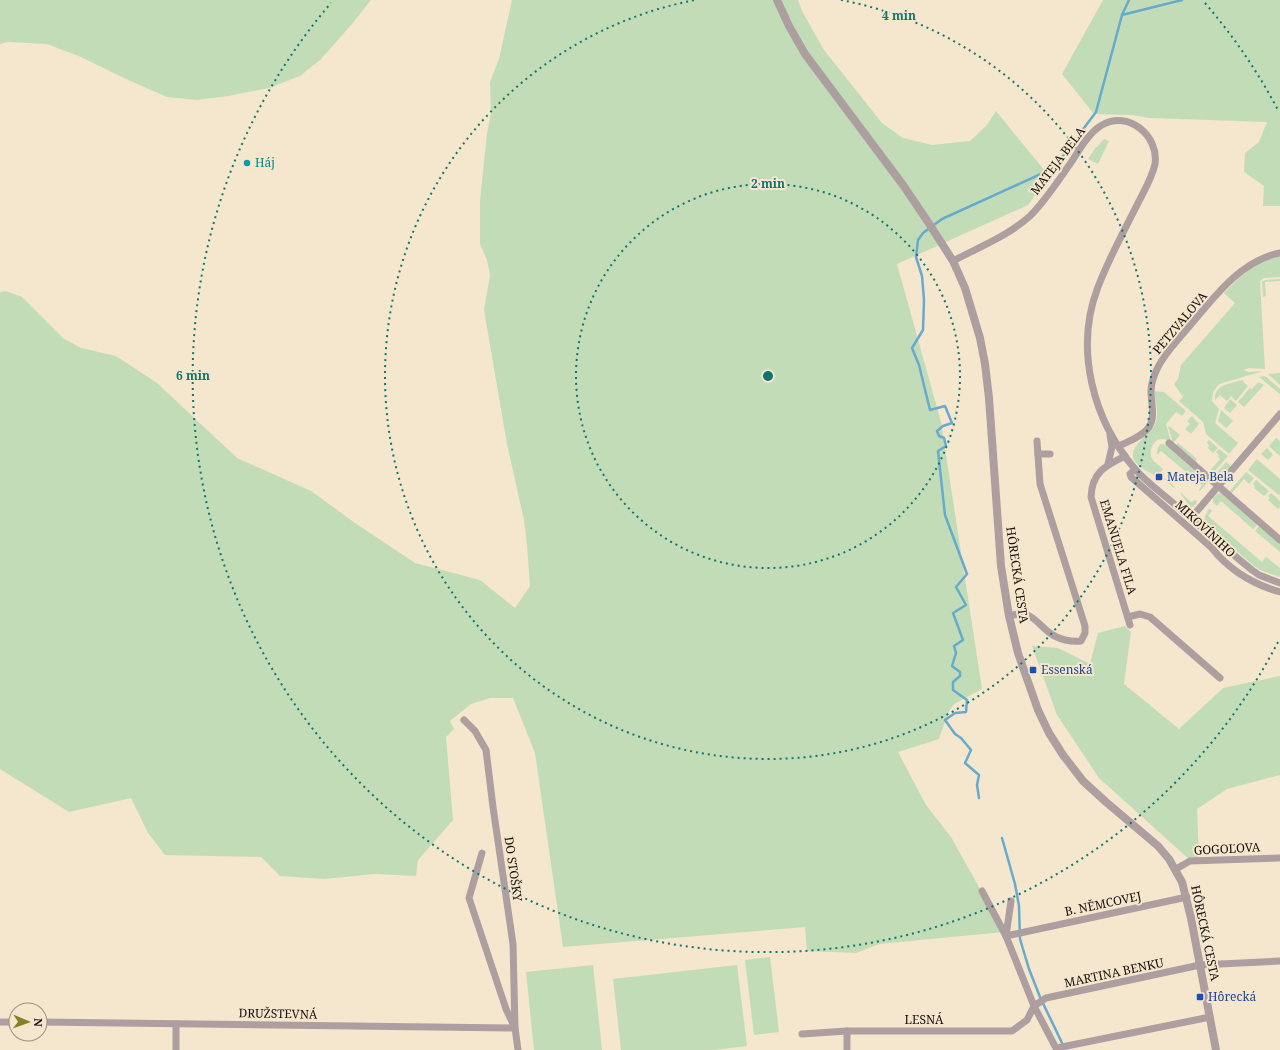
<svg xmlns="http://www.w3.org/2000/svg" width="1280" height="1050" font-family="'Noto Serif',serif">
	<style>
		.green { fill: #c3dcb8 }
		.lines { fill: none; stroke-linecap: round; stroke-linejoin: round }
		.stream { stroke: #66abcd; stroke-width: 2.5 }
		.minor { stroke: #ad9f9f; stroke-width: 7 }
		.tertiary { stroke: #ad9f9f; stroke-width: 8 }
		.ring { fill: none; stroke: #0f766e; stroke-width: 2; stroke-dasharray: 2 4 }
		.culture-dot { fill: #0f9aa8; stroke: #f5e6ce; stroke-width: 1.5 }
		.transit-dot { fill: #1a4fb4; stroke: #f5e6ce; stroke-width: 1.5 }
		.labels { text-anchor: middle; stroke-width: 4; stroke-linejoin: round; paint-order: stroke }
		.street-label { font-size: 12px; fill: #161109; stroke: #f5e6ce }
		.culture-label { font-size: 12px; fill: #0d838f; stroke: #f5e6ce; text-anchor: start }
		.transit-label { font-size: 12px; fill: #164399; stroke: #f5e6ce; text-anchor: start }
		.centre { fill: #0f766e; stroke: #f5e6ce; stroke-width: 2 }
		.ring-label { font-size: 12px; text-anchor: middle; font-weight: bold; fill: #0f766e; stroke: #f5e6ce; stroke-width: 4; stroke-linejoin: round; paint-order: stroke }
	</style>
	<rect width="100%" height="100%" fill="#f5e6ce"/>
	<g class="green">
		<path d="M 0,0 L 371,0 L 352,24 L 321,59 L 300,76 L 269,88 L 228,96 L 197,100 L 167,97 L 126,79 L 81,57 L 47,44 L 7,42 L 0,44 Z"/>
		<path d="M 512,0 L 798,0 L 802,11 L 824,50 L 882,123 L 903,138 L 932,145 L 970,141 L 987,125 L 996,111 L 1049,176 L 1028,205 L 897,264 L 941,422 L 982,689 L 954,704 L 948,713 L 939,739 L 898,752 L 926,805 L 951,837 L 1004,932 L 879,944 L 856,953 L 807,951 L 805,927 L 563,947 L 535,753 L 513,698 L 490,698 L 471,704 L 450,721 L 454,729 L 446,737 L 453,820 L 418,860 L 416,876 L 375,874 L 324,879 L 280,876 L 261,857 L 165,855 L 148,833 L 131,798 L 69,812 L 0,769 L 0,292 L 6,291 L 22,297 L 63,338 L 81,348 L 116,356 L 157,383 L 237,458 L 311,491 L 355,523 L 415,563 L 480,580 L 515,608 L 530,586 L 527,545 L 524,520 L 507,444 L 484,310 L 490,275 L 487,260 L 480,244 L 480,201 L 487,133 L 491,114 L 490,82 L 499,59 Z"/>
		<path d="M 1103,0 L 1280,0 L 1280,206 L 1263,206 L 1264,186 L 1244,172 L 1245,153 L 1259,142 L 1267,122 L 1149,118 L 1132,115 L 1094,114 L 1062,74 Z"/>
		<path d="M 1104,139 L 1109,141 L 1098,164 L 1088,159 L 1096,147 L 1097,147 Z"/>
		<path d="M 1280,256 L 1280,277 L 1264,278 L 1260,281 L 1265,369 L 1249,368 L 1243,370 L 1249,372 L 1261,371 L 1260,372 L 1219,384 L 1213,392 L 1212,401 L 1219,409 L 1215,423 L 1238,443 L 1229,454 L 1206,434 L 1203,422 L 1179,401 L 1183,397 L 1174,384 L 1178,379 L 1181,365 L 1235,303 L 1224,293 C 1244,272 1253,265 1280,256 Z"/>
		<path d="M 1280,279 L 1280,281 L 1265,282 L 1266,296 L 1263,297 L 1262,282 L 1265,280 Z"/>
		<path d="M 1280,373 L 1280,385 L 1268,374 Z"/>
		<path d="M 1265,376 L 1280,389 L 1280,394 L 1259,377 Z"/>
		<path d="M 1242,380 L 1248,386 L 1236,401 L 1231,396 L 1227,401 L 1220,395 L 1215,400 C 1214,384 1230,384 1242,380 Z"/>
		<path d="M 1258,382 L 1264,385 L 1244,407 L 1238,402 L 1250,388 L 1252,389 Z"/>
		<path d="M 1154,391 L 1164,392 L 1186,411 L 1182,416 L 1176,412 L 1166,424 L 1171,442 C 1168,440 1165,439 1161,439 C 1152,440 1148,453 1153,460 C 1155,463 1160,466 1163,469 L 1159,474 L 1175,487 L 1174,488 L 1156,472 L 1154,475 C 1149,472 1142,469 1138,465 C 1121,449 1151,436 1156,422 C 1159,412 1155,401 1154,391 Z"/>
		<path d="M 1230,399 L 1237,405 L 1230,413 L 1224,408 Z"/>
		<path d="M 1221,410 L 1233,421 L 1226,428 L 1218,421 Z"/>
		<path d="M 1192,416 L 1199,424 L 1191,434 L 1185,429 L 1190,424 L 1187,421 Z"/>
		<path d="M 1168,426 L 1169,426 L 1180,435 L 1173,443 Z"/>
		<path d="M 1276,438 L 1280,441 L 1280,456 L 1269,446 Z"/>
		<path d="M 1209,440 L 1218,448 L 1213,453 L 1208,448 L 1209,446 L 1207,442 Z"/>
		<path d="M 1178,443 L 1197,459 L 1195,462 L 1176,446 Z"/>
		<path d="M 1161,444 L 1168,445 L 1208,479 L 1206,481 L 1208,482 L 1200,491 L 1199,490 L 1202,485 L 1161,451 L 1157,455 C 1157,450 1157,447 1161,444 Z"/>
		<path d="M 1267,448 L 1273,455 L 1268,460 L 1261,454 Z"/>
		<path d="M 1219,449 L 1228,456 L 1211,475 L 1208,473 L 1220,459 L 1218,457 L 1219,455 L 1216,452 Z"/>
		<path d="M 1257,459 L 1280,479 L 1280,494 L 1279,495 L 1248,470 Z"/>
		<path d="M 1226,462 L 1231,466 L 1221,477 L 1213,477 Z"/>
		<path d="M 1246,472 L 1254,478 L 1249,484 L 1244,479 L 1231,494 L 1229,492 Z"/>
		<path d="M 1256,480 L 1269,491 L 1264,496 L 1254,488 L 1255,486 L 1253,484 Z"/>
		<path d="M 1180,492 L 1191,502 L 1195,500 L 1197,501 L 1196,504 L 1191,508 L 1180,493 Z"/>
		<path d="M 1220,493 L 1224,495 L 1258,524 L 1253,529 L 1221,501 L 1217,506 L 1213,502 L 1213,498 L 1217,494 Z"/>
		<path d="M 1271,493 L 1280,501 L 1280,507 L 1278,509 L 1268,500 L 1270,498 L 1268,496 Z"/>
		<path d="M 1210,509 L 1212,511 L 1208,516 L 1262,562 L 1266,557 L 1280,568 L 1280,577 L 1260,570 L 1253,565 L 1204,523 L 1205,517 L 1208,510 Z"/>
		<path d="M 1260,525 L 1280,542 L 1280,552 L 1255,531 Z"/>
		<path d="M 1125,626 L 1131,632 L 1124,684 L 1179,729 L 1223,688 L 1280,676 L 1280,775 L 1227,789 L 1197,809 L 1199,858 L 1190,860 L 1099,778 L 1057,715 L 1032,646 L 1058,648 L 1090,664 L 1098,633 Z"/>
		<path d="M 770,957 L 779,1032 L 754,1035 L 745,960 Z"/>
		<path d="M 593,965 L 602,1050 L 534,1050 L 526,972 Z"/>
		<path d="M 737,965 L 747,1046 L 714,1050 L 621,1050 L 613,979 Z"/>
	</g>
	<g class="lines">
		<g class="stream">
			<path d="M 1122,15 L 1182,0"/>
			<path d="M 979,798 L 977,785 L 979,775 L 965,763 L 971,750 L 961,738 L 955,734 L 945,720 L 955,713 L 966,712 L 967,700 L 953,690 L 953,682 L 960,676 L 960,672 L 952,666 L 956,653 L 954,646 L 963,640 L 953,613 L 966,605 L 956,587 L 967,574 L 945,515 L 938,451 L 946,446 L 944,438 L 939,436 L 937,431 L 943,426 L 952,423 L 945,406 L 930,410 L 919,365 L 912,348 L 923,330 L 924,300 L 922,276 L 916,257 L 918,240 L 923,233 L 942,219 L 1054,168 L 1096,112 L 1122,15 L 1129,0"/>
			<path d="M 1002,838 L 1015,884 L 1019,906 L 1020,939 L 1029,969 L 1040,997 L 1063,1045"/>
		</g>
		<g class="minor">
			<path d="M 953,261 C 979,247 1008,236 1030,216 C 1045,201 1058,181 1070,164 C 1079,151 1088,133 1102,125 C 1129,110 1159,136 1155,164 C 1152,178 1144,191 1138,203 C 1124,231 1109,258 1098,287 C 1074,349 1093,420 1135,469 C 1148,484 1166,496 1181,510 C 1205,530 1228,551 1252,570 L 1259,575 L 1280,583"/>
			<path d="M 1169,443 L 1280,540"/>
			<path d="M 1119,446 C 1127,442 1136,439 1143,433 C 1158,422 1151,407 1151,391 C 1151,383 1154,375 1158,367 C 1165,353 1177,341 1187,329 C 1213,299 1239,261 1280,253"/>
			<path d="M 1038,454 L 1050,454"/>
			<path d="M 1125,456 C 1105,466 1092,472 1091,497 L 1130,625"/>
			<path d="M 1108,464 L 1112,447 L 1110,435"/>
			<path d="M 1135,469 L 1130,474 L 1131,477 L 1211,547 C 1229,570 1252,584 1280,592"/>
			<path d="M 1191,518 L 1280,414"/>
			<path d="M 1009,616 C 1014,615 1019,613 1025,614 C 1039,618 1045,636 1065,640 C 1070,641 1075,642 1081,641 L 1085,633 L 1085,626 L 1040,484 L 1037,441"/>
			<path d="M 1128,617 L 1140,614 L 1150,617 L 1220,678"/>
			<path d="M 464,720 L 475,731 L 486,750 L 493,807 L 513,944 L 515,1028 L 518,1050"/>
			<path d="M 1176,869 L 1190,861 L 1280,858"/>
			<path d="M 982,891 L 1006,936 L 1034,1006 L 1057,1050"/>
			<path d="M 1011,901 L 1006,936 L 1187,897"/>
			<path d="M 0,1022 L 16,1022"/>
			<path d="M 40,1022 L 515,1028 L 506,1009 L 469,898 L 482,853"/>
			<path d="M 176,1024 L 176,1050"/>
			<path d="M 802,1034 L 847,1031 L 1012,1031 L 1027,1020 L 1034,1006 L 1046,998 L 1200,965 L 1280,961"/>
			<path d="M 1057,1048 L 1210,1017"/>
			<path d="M 847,1050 L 847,1031"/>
		</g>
		<path class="tertiary" d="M 777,0 L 789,26 L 805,54 L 903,185 L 928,222 L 953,261 L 965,288 L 980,338 L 985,364 L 989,398 L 1001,566 L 1009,616 L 1018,653 L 1038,710 L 1049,733 L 1063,755 L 1083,781 L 1106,802 L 1158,846 L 1169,859 L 1182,882 L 1191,918 L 1216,1050"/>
	</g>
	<g class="ring">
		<circle cx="768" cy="376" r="192"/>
		<path d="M841 0A383 383 0 1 1 695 0"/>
		<path d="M1278 642A575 575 0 1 1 331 3M1205 3A575 575 0 0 1 1278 110"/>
	</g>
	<circle class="culture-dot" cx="247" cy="163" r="4"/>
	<g class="transit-dot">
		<rect x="1155" y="473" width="8" height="8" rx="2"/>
		<rect x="1029" y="666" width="8" height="8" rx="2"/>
		<rect x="1196" y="993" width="8" height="8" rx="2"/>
	</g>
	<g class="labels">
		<g class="street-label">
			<text transform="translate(1058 161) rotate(-53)" y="4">MATEJA BELA</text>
			<text transform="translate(1180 323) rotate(-50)" y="4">PETZVALOVA</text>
			<text transform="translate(1205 529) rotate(43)" y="4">MIKOVÍNIHO</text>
			<text transform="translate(1118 547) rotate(73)" y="4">EMANUELA FILA</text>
			<text transform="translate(1017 575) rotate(82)" y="4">HÔRECKÁ CESTA</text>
			<text transform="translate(1227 849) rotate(-3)" y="4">GOGOĽOVA</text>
			<text transform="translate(513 869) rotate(82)" y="4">DO STOŠKY</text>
			<text transform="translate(1103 904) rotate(-12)" y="4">B. NĚMCOVEJ</text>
			<text transform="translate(1205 933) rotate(78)" y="4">HÔRECKÁ CESTA</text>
			<text transform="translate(1114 973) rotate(-12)" y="4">MARTINA BENKU</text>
			<text transform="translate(278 1014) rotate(1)" y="4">DRUŽSTEVNÁ</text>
			<text x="924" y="1024">LESNÁ</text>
		</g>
		<g class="culture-label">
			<text x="255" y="167">Háj</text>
		</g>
		<g class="transit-label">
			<text x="1167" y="481">Mateja Bela</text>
			<text x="1041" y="674">Essenská</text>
			<text x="1208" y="1001">Hôrecká</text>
		</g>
	</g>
	<circle cx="768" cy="376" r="6" class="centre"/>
	<g class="ring-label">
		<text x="899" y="20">4 min</text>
		<text x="768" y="188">2 min</text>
		<text x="193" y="380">6 min</text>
	</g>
	<g transform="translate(28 1022) rotate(92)"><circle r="19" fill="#f5e6ce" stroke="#9c917f"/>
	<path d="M0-3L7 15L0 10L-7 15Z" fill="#82822b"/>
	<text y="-6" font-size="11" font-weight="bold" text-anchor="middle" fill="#161109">N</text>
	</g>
</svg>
